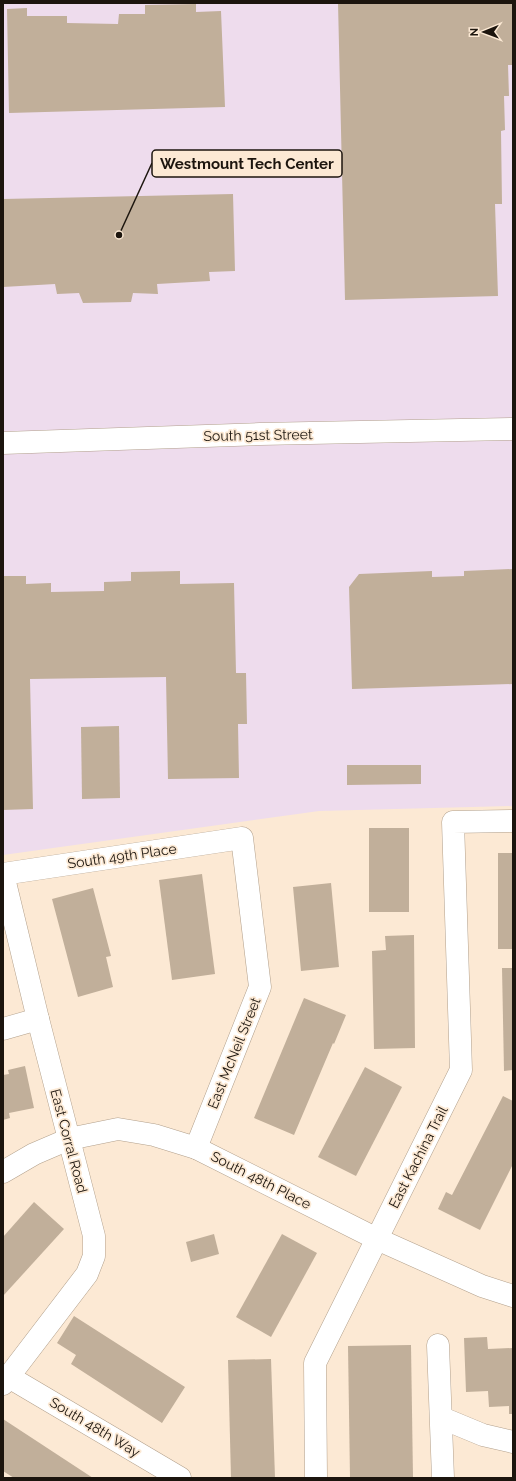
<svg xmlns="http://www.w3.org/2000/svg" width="516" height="1481" font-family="Raleway,sans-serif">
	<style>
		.commercial { fill: #eedced }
		.building { fill: #c1af9a }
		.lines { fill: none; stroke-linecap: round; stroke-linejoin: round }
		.minor-casing { stroke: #b2a08c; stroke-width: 23 }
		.minor { stroke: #fff; stroke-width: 22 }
		.labels { text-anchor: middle; stroke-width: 3.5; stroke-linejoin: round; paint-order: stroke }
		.street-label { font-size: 14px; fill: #1c150e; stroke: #fce9d4 }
		.leader { fill: none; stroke: #1c150e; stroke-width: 1.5 }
		.callout-dot { fill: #1c150e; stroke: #fce9d4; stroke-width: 1.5 }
		.callout { fill: #fce9d4; stroke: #1c150e; stroke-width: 1.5 }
		.callout-label { font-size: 15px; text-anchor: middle; font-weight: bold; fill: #1c150e }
	</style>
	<rect width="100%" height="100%" fill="#fce9d4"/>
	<path class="commercial" d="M 3,3 L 513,3 L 513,806 L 319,811 L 3,855 Z"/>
	<g class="building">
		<path d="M 338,3 L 513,3 L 513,65 L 508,65 L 509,96 L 504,96 L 505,130 L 501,131 L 502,204 L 495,204 L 498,296 L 345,300 Z"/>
		<path d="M 196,4 L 196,12 L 221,11 L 225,107 L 9,113 L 7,9 L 27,8 L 27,16 L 67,16 L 67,23 L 118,24 L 119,14 L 145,14 L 145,5 Z"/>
		<path d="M 233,194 L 235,271 L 209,272 L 210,281 L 157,284 L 158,294 L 133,293 L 131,302 L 83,303 L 79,293 L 57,294 L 55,284 L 3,287 L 3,199 Z"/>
		<path d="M 513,569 L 513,684 L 352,689 L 349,587 L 359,574 L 432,571 L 432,577 L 464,576 L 464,571 Z"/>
		<path d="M 180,571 L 180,584 L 234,583 L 236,673 L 246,673 L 247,724 L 238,724 L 239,778 L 168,779 L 166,677 L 30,679 L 33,809 L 3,810 L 3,576 L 26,576 L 26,584 L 51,583 L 51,592 L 104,591 L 104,582 L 131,581 L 131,572 Z"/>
		<path d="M 119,726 L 120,798 L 82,799 L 81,727 Z"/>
		<path d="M 347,765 L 421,765 L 421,784 L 347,785 Z"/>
		<rect x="369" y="828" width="40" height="84"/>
		<rect x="498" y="853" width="15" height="96"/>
		<path d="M 202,874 L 215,974 L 172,980 L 159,880 Z"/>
		<path d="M 331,883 L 339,967 L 301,971 L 293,887 Z"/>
		<path d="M 93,888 L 111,956 L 106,957 L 113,987 L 78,997 L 52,899 Z"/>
		<path d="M 414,935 L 415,1048 L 374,1049 L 372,951 L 386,950 L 385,936 Z"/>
		<path d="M 502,968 L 513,968 L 513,1070 L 504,1071 Z"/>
		<path d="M 304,998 L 346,1015 L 334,1044 L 333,1043 L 294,1135 L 254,1118 Z"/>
		<path d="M 25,1066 L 34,1108 L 9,1113 L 10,1118 L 3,1120 L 3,1075 L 9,1074 L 8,1070 Z"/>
		<path d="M 365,1067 L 402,1087 L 356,1176 L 318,1157 Z"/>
		<path d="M 503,1096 L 513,1101 L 513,1164 L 480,1230 L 438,1209 L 446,1192 L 452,1195 Z"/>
		<path d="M 34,1202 L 64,1229 L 3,1296 L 3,1237 Z"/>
		<path d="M 214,1234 L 219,1254 L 191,1262 L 186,1242 Z"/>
		<path d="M 282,1234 L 317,1253 L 271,1337 L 236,1317 Z"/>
		<path d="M 74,1316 L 185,1387 L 162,1423 L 71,1364 L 76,1355 L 57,1343 Z"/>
		<path d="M 487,1337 L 488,1349 L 513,1348 L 513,1414 L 509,1414 L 509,1406 L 489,1407 L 488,1391 L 466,1392 L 464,1338 Z"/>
		<path d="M 411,1345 L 413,1478 L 350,1478 L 348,1346 Z"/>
		<path d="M 271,1359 L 275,1478 L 231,1478 L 228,1360 Z"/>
		<path d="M 3,1419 L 93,1478 L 14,1478 L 3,1471 Z"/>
	</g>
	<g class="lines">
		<defs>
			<g id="minor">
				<path d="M 3,443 L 260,434 L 513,429"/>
				<path d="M 3,1029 L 38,1019"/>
				<path d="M 3,1172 L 34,1154 L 69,1139 L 118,1129 L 154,1135 L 196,1148 L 377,1239 L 482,1286 L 513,1296"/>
				<path d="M 438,1345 L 443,1478"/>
				<path d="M 9,1377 L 180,1478"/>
				<path d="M 3,1384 L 87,1274 L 94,1256 L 94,1236 L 38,1019 L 3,874 L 242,838 L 260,987 L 196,1148"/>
				<path d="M 442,1418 L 483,1435 L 513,1442"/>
				<path d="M 316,1478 L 315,1363 L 461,1070 L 453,822 L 513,821"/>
			</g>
		</defs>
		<use href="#minor" class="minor-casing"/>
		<use href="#minor" class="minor"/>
	</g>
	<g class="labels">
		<g class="street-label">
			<text transform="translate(258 435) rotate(-1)" y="5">South 51st Street</text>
			<text transform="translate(122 856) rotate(-8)" y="5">South 49th Place</text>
			<text transform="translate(234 1053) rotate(-68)" y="5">East McNeil Street</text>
			<text transform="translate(69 1141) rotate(75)" y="5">East Corral Road</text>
			<text transform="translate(418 1157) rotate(-63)" y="5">East Kachina Trail</text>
			<text transform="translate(261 1180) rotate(27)" y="5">South 48th Place</text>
			<text transform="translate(95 1427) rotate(31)" y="5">South 48th Way</text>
		</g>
	</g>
	<path class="leader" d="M119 235L152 163"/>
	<circle class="callout-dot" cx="119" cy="235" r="4"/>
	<rect class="callout" x="152" y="150" width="190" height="27" rx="4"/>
	<g class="callout-label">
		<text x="247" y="169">Westmount Tech Center</text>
	</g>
	<rect width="516" height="1481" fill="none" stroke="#1c150e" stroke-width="8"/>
	<g transform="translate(484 32) rotate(269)" stroke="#fce9d4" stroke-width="3" paint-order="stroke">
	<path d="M0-3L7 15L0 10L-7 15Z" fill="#1c150e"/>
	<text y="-6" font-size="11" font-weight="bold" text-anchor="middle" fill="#1c150e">N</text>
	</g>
</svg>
